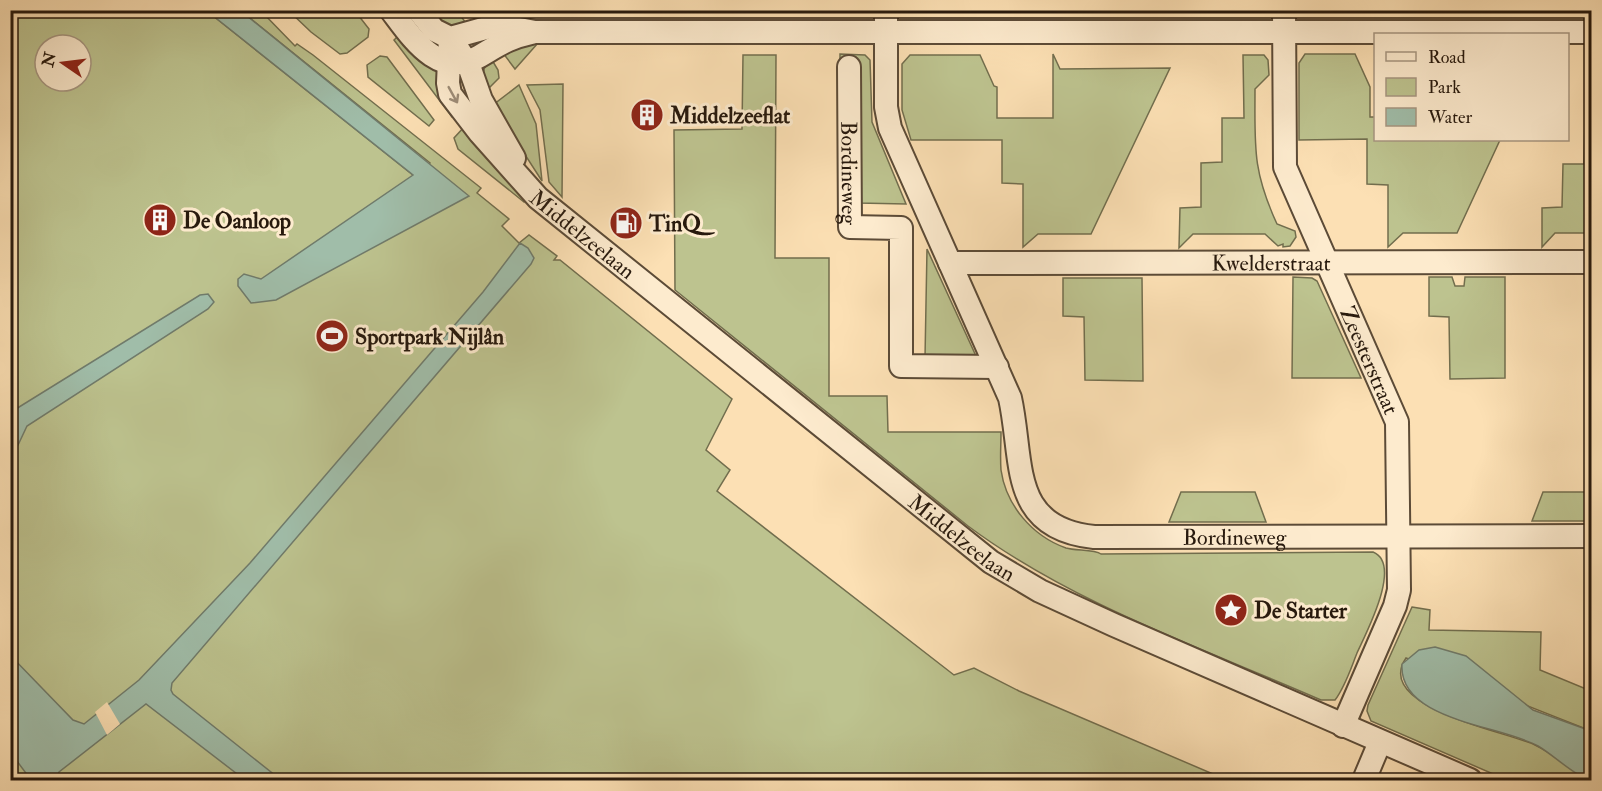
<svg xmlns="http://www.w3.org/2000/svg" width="1602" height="791" font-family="'IM FELL Double Pica',serif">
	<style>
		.green { fill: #bdc38f; stroke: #726e4e; stroke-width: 1.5; fill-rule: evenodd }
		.water { fill: #a0bda9; stroke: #707b6b; stroke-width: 1.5 }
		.pier { fill: #fce0b4 }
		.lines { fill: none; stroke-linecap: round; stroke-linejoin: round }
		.minor-casing { stroke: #5c4b37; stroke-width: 26 }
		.minor { stroke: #fdebce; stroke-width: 22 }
		.oneway { stroke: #9d8c77 }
		.labels { text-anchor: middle; stroke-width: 6; stroke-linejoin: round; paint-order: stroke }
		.poi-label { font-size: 22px; font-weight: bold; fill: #27190d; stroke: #fdebce; text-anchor: start }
		.street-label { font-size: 22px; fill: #27190d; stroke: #fdebce }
	</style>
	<rect width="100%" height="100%" fill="#fce0b4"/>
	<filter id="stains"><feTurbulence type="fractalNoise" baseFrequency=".00333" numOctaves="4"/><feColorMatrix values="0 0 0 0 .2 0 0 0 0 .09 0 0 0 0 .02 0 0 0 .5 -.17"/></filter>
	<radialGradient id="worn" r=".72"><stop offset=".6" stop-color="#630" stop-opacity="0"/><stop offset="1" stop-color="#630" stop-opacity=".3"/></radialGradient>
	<g class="green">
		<path d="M 10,11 L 207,11 L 413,175 L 430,163 L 241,11 L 261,11 L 295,46 L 297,44 L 313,55 L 481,188 L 477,193 L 509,219 L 502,226 L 519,243 L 529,235 L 557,256 L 554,260 L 560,260 L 732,399 L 706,450 L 730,470 L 717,491 L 954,675 L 974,668 L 1019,691 L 1227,780 L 11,780 ZM 45,45 L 81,45 L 81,81 L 45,81 Z"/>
		<path d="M 289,11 L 355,11 L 369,29 L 368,37 L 347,53 L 340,54 L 311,32 Z"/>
		<path d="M 433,11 L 457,11 L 466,23 C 449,28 443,24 430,13 Z"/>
		<path d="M 400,34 L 423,61 L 439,73 L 456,114 L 452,117 L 394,40 Z"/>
		<path d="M 538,43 L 515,69 L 503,53 L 518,44 Z"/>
		<path d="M 840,54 L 865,55 L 870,60 L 872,122 L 906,204 L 858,203 L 858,61 L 840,60 Z"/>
		<path d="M 1053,54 L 1060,69 L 1170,68 L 1091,234 L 1038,234 L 1023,247 L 1023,184 L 1002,183 L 1002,140 L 911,140 L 902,110 L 902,64 L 910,55 L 980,55 L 994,86 L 997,87 L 997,118 L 1053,118 Z"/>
		<path d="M 1305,54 L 1355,54 L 1370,87 L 1370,117 L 1375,117 L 1376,140 L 1500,140 L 1457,233 L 1403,233 L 1388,247 L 1388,185 L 1367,184 L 1367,139 L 1299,140 L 1299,63 Z"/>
		<path d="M 743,55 L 776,55 L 775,258 L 829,258 L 829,396 L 887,396 L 888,432 L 1001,432 C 1001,445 1000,457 1001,470 C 1006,505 1032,536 1066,548 C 1076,551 1094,549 1101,554 L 1373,552 C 1403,564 1366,633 1357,653 C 1351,668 1345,687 1335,700 L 1321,700 C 1202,648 1073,604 968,526 L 675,290 L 674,130 L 742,129 Z"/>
		<path d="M 1243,55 L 1264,55 L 1268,60 L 1269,75 L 1255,89 C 1255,146 1252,170 1277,224 L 1295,231 L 1296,237 L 1290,246 L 1283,247 L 1283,244 L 1278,246 L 1265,234 L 1193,234 L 1179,248 L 1180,208 L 1201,207 L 1201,163 L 1222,162 L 1222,118 L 1244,118 Z"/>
		<path d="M 380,56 L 387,57 L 434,120 L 429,126 L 368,77 L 367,65 Z"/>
		<path d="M 492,60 L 498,70 L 499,78 L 487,90 C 484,78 479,68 492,60 Z"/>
		<path d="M 563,84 L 562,197 L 549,182 L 540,110 L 527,85 Z"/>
		<path d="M 519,85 L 536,124 L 542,181 L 493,105 Z"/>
		<path d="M 1585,119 L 1591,119 L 1591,233 L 1555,233 L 1542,247 L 1542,208 L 1562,207 L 1563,164 L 1584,164 Z"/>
		<path d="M 466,125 L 525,199 L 524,202 L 458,149 L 454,138 Z"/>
		<path d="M 927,249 L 976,356 L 925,358 Z"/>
		<path d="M 1293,277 L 1312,278 L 1317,281 L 1361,378 L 1292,378 Z"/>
		<path d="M 1429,277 L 1452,277 L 1455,286 L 1464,286 L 1465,277 L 1505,277 L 1505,378 L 1450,379 L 1449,317 L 1429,316 Z"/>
		<path d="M 1063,278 L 1142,278 L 1143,381 L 1085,380 L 1084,317 L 1063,316 Z"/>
		<path d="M 1181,492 L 1255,492 L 1266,522 L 1169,522 Z"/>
		<path d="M 1543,492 L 1591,492 L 1591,521 L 1532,521 Z"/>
		<path d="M 1412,607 L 1430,610 L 1429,630 L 1541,632 L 1540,670 L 1591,691 L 1591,731 L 1406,658 C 1372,708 1509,732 1535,745 C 1554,754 1572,769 1589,780 L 1507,780 L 1371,721 L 1367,711 L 1368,705 Z"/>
	</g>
	<g class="water">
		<path d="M 207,11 L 241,11 L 469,196 L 276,300 L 251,303 L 238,286 L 238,279 L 244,274 L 261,279 L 413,175 Z"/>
		<path d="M 520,243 L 528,248 L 534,258 L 531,264 L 172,683 L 171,690 L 173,694 L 281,780 L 245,780 L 146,704 L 59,772 L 56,780 L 31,780 L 11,753 L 11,656 L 73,720 L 84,724 L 139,680 L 250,563 L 483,292 Z"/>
		<path d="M 208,294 L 214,302 L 208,309 L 27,426 L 11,460 L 11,412 L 200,295 Z"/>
		<path d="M 1435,647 L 1466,656 L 1533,710 L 1591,731 L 1591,780 C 1573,775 1555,756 1538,746 C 1501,725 1398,721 1402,664 L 1419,650 Z"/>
	</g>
	<path class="pier" d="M 107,702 L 120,724 L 107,735 L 95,712 Z"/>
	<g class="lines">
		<defs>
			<g id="minor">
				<path d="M 391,10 C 413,39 439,80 480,56 C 499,45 508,38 531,33"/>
				<path d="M 418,10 L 434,30 L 450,38 L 497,25 L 535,32 L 1592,32"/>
				<path id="s1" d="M 886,10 L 886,107 L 890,128 L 1010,398 C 1024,461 1008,528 1094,537 L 1592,536"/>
				<path id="s2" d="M 1284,10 L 1285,167 L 1397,422 L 1399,590 L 1395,606 L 1343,726"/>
				<path id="s3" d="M 450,38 L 448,83 L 450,94 L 480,133 L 538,198 L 991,562 L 1040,591 L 1114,625 L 1470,780"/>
				<path d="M 458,49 L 469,66 L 481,100 L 514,158"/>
				<path id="s4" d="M 849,67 L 850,227 L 901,228 L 901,366 L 997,367"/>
				<path id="s5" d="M 950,263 L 1592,262"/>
				<path d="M 1364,780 L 1380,742"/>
			</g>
		</defs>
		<use href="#minor" class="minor-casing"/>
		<use href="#minor" class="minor"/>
	</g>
	<defs><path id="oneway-shaft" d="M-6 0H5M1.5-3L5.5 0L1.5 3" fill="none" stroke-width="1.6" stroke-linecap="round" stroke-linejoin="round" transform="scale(1.5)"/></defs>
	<use class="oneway" href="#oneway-shaft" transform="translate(453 95) rotate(61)"/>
	<defs>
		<symbol id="building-disc" viewBox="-11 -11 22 22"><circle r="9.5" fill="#8f2418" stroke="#fdebce"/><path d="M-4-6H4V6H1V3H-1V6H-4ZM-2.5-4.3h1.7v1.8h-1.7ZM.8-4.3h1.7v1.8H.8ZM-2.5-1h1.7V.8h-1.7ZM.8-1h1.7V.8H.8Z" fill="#fff"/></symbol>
		<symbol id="fuel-disc" viewBox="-11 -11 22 22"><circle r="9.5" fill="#8f2418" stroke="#fdebce"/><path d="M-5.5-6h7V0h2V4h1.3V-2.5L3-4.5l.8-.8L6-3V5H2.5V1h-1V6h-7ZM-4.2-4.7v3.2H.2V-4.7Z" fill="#fff"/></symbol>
		<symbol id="stadium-disc" viewBox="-11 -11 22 22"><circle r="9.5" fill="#8f2418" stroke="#fdebce"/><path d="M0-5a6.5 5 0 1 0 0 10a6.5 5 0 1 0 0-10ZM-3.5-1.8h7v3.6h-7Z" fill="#fff"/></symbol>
		<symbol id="sight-disc" viewBox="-11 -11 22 22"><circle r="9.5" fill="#8f2418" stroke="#fdebce"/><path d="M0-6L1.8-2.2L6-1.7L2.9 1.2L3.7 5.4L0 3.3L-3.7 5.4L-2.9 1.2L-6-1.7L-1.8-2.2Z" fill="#fff"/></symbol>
	</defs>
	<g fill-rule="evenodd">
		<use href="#building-disc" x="628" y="96" width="38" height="38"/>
		<use href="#building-disc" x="141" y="201" width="38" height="38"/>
		<use href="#fuel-disc" x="607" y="204" width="38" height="38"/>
		<use href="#stadium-disc" x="313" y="317" width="38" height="38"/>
		<use href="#sight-disc" x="1212" y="591" width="38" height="38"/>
	</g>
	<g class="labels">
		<g class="poi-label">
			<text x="670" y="123">Middelzeeflat</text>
			<text x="183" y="228">De Oanloop</text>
			<text x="649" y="231">TinQ</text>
			<text x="355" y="344">Sportpark Nijlân</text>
			<text x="1254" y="618">De Starter</text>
		</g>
		<g class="street-label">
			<text dy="8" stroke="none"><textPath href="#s4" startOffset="106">Bordineweg</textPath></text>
			<text dy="8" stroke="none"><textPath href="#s3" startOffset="250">Middelzeelaan</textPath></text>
			<text dy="8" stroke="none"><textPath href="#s5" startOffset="321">Kwelderstraat</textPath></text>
			<text dy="8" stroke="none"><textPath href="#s2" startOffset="368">Zeesterstraat</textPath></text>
			<text dy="8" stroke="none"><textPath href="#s3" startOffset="736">Middelzeelaan</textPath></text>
			<text dy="8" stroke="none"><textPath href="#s1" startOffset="736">Bordineweg</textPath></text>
		</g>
	</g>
	<rect width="1602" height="791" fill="none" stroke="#fce0b4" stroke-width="36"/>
	<rect x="12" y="12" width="1578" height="767" fill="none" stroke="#27190d" stroke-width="3"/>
	<rect x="18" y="18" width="1566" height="755" fill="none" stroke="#27190d" stroke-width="1.5"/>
	<rect x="1374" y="33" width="195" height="108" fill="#fdebce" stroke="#a79781" stroke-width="1.5"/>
	<rect x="1386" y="52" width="30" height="9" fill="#fdebce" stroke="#a79781" stroke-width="1.5"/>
	<text x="1428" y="63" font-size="18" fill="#27190d">Road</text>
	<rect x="1386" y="78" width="30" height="18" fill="#bdc38f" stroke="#a79781" stroke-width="1.5"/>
	<text x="1428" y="93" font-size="18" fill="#27190d">Park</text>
	<rect x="1386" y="108" width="30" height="18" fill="#a0bda9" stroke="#a79781" stroke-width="1.5"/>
	<text x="1428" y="123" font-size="18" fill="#27190d">Water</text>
	<g transform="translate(63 63) rotate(284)"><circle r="28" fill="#fdebce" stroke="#a79781" stroke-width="1.5"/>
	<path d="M0-4.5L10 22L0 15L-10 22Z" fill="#8f2418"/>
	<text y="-9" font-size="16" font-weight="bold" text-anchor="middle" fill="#27190d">N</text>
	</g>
	<rect width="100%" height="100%" filter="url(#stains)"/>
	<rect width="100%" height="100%" fill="url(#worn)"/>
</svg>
